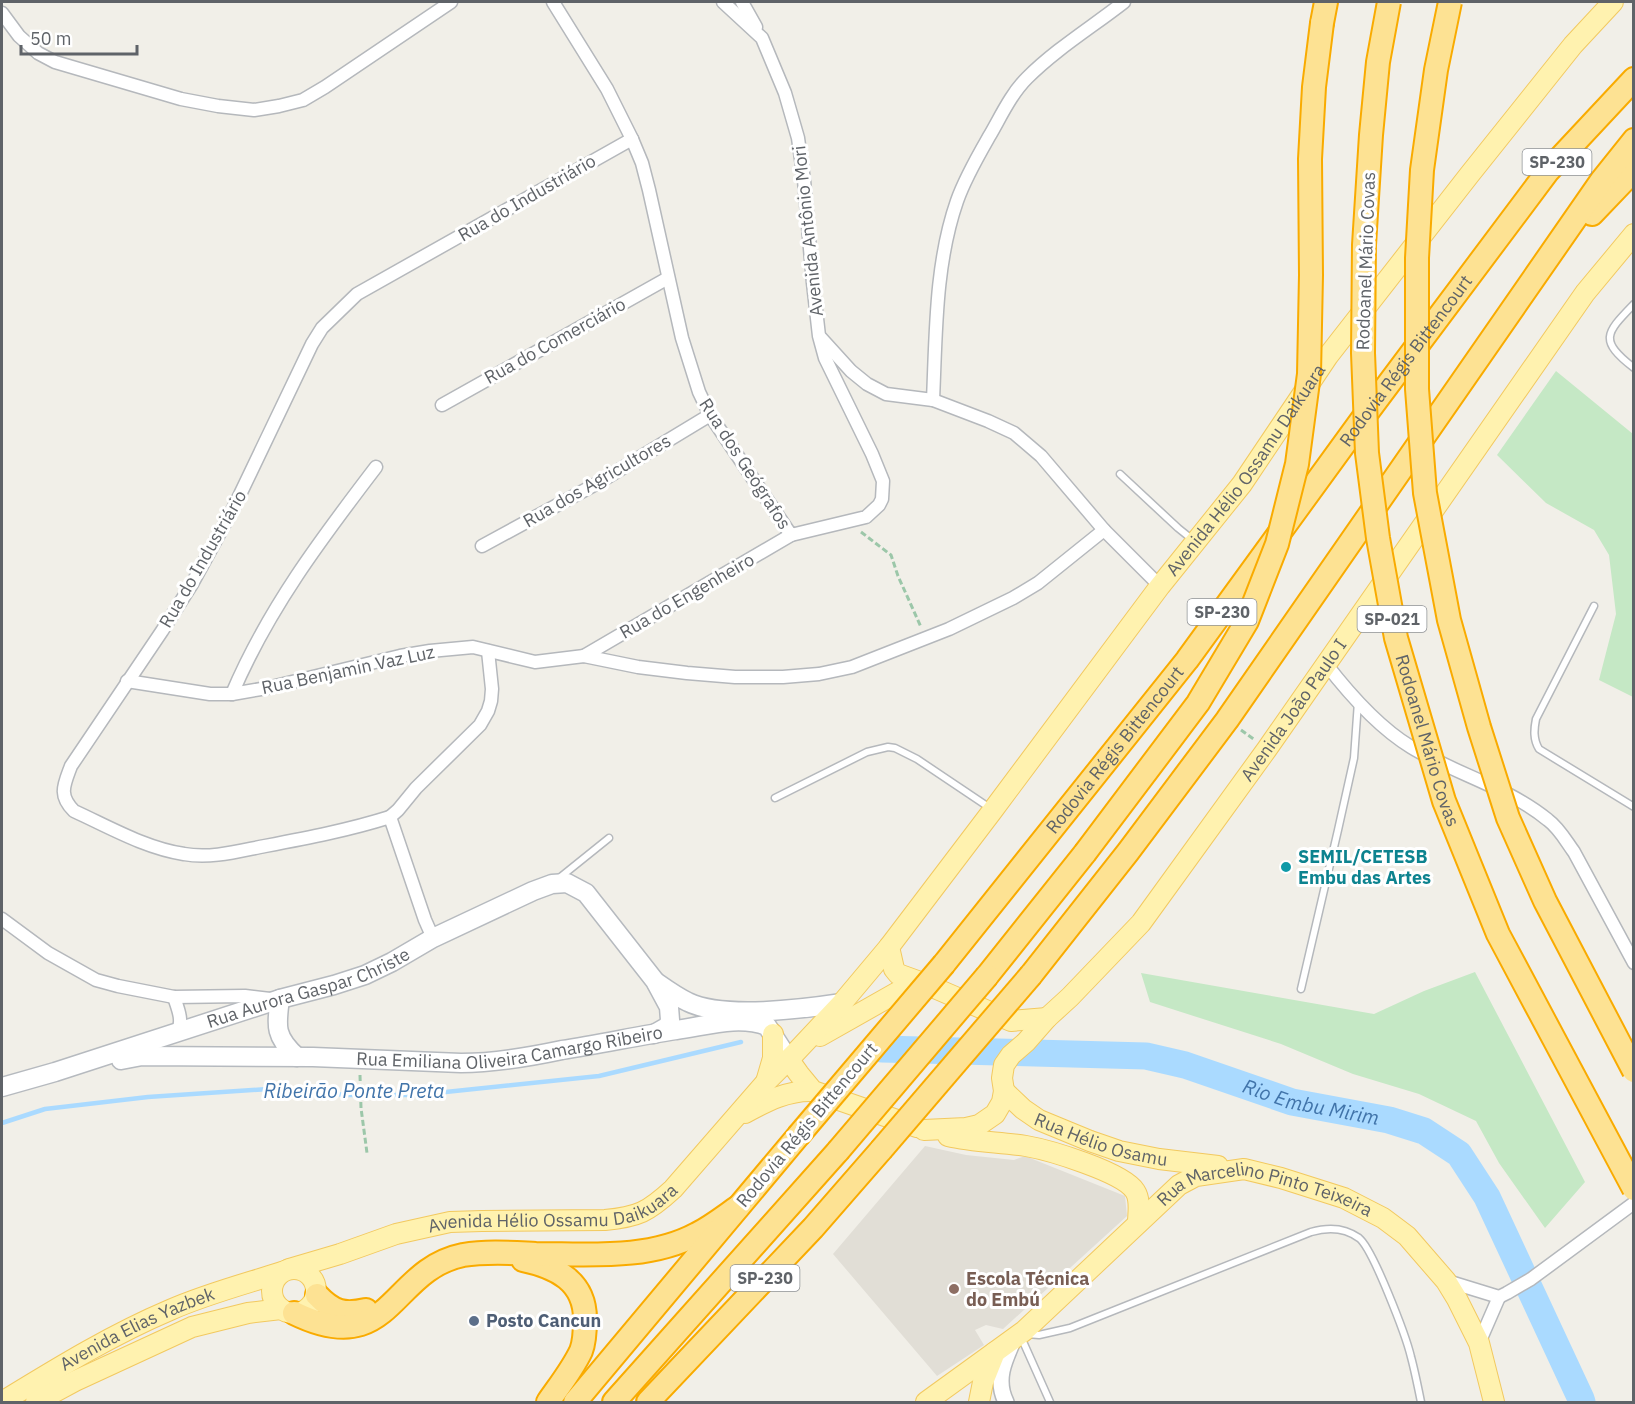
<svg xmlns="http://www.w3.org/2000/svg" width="1635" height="1404" font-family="'IBM Plex Sans',sans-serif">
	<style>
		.education { fill: #e1ded6 }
		.green { fill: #c5e8c5 }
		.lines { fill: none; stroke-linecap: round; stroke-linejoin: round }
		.stream { stroke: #aadaff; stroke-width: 4.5 }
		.river { stroke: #aadaff; stroke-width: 27 }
		.service-casing { stroke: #b5b8bc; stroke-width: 9 }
		.minor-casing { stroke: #b5b8bc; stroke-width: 15 }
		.tertiary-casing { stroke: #b5b8bc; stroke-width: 18 }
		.secondary-casing { stroke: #b6babf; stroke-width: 21 }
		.primary-casing { stroke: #f2c960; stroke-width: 22 }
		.motorway-casing { stroke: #f9ab00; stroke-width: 26 }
		.path { stroke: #9cc7a9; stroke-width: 3; stroke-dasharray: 6 3; stroke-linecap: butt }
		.service { stroke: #fff; stroke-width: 6 }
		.minor { stroke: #fff; stroke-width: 12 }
		.tertiary { stroke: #fff; stroke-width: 15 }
		.secondary { stroke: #fff; stroke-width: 18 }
		.primary { stroke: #fff2af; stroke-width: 20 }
		.motorway { stroke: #fde293; stroke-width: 22 }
		.motorway-bridge-casing { stroke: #f9ab00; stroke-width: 26; stroke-linecap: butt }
		.motorway-bridge { stroke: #fde293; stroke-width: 22 }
		.culture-dot { fill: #0f9aa8; stroke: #fff; stroke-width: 2 }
		.education-dot { fill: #8d6e63; stroke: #fff; stroke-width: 2 }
		.service-dot { fill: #5c6f8a; stroke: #fff; stroke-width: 2 }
		.labels { text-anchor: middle; stroke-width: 6; stroke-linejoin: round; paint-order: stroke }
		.shield { fill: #fff; stroke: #8f9295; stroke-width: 1.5 }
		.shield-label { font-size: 16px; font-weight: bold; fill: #5f6368 }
		.street-label { font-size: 18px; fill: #5f6368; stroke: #fff }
		.culture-label { font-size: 18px; font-weight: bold; fill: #0d838f; stroke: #fff; text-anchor: start }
		.education-label { font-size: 18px; font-weight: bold; fill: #785e54; stroke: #fff; text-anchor: start }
		.service-label { font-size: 18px; font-weight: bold; fill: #4e5e75; stroke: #fff; text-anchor: start }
		.water-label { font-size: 20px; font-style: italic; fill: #4174aa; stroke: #fff }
	</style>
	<rect width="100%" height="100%" fill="#f1efe8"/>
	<path class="education" d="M 925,1146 L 966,1155 L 1014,1160 L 1025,1156 L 1125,1196 L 1127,1216 L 1003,1329 L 986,1325 L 975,1330 L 984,1345 L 937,1376 L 833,1254 Z"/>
	<g class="green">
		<path d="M 1556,371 L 1633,434 L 1633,697 L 1599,680 L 1616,614 L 1609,555 L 1594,530 L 1546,503 L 1497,455 Z"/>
		<path d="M 1475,972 L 1585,1182 L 1545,1228 L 1499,1163 L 1476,1121 L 1419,1094 L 1353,1074 L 1281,1044 L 1150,1002 L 1141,973 L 1374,1014 L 1424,991 Z"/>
	</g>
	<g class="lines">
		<path class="stream" d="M 2,1123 L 45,1109 L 148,1097 L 268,1089 L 348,1095 L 417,1095 L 599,1076 L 741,1042"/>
		<path class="river" id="s1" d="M 882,1049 L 1146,1056 L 1185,1065 L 1292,1102 L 1389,1120 L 1424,1131 L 1459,1154 L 1487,1197 L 1581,1399 L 1582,1402"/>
		<defs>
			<g id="service">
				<path d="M 1634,304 C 1606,333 1598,340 1634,368"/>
				<path d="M 1120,474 L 1178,528 L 1193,540"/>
				<path d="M 1594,606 L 1536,719 C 1534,729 1533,739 1539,749 L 1634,807"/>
				<path d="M 775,798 L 867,752 L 888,747 L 895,748 L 917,759 L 990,808"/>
				<path d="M 558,879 L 609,838"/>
				<path d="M 1301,989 L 1338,830 L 1354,758 L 1358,702"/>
				<path d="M 1027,1334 L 1039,1335 L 1070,1328 L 1311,1232 C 1328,1227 1344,1227 1359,1238 C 1373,1249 1406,1336 1411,1357 C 1415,1372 1418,1387 1421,1402"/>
				<path d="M 1021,1337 L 1050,1402"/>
			</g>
			<g id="minor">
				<path d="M 553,2 L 607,89 L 632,139 L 642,163 L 649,190 L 682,338 L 699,392 L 710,415 L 791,535 L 866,517 L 879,505 L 882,499 L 883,481 L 872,454 L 825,358 L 819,336 L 813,283 L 804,180 L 798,138 L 785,93 L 762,38 L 723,2"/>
				<path d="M 742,2 L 756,27"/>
				<path d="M 2,13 L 19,36 L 38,53 L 55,62 L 181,99 L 218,106 L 254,110 L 279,106 L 303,100 L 325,87 L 451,2"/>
				<path d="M 821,338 L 851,371 L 867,384 L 886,394 L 933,400 L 988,421 L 1014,433 L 1041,456 L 1104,530 L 1160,586"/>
				<path d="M 933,400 C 936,334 935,264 957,201 C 965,178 978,156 990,135 C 1001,116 1011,94 1027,78 C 1056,49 1092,27 1124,2"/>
				<path d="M 442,405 L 668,278"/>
				<path d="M 482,546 L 596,484 L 710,415"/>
				<path d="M 584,656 L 791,535"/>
				<path d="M 1326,664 C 1350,695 1378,727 1411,747 C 1455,774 1508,787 1548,820 C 1559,828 1566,841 1574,852 L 1634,963"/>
				<path d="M 127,681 L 210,694 L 232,694 L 267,688 L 400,656 L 430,651 L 473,647 L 535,662 L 584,656 L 638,667 L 687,673 L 735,677 L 783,677 L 819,674 L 852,667 L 949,629 L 1013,598 L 1038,583 L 1104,530"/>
				<path d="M 232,694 C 268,609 321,539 376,467"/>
				<path d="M 390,817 C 349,830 307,838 265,846 C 239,851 211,859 184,854 C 145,848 109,827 74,811 C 58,795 64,785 71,766 L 162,631 L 192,584 L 235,505 L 312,344 L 322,328 L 357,294 L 632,139"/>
				<path d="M 2,919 L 48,953 L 96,980 L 118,986 L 174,997 L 245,996 L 270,999"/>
				<path d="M 433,938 L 425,920 L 390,817 L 398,810 L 416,788 L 480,725 L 488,711 L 491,701 L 492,689 L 488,651"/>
				<path d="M 174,997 C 178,1009 183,1020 178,1031"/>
				<path d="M 1447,1281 L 1499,1297 L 1507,1293 L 1531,1279 L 1634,1203"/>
				<path d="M 1479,1343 L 1499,1297"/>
			</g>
			<path id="tertiary" d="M 1006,1402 C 995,1380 1004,1361 1014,1339"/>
			<g id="secondary">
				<path d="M 656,982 C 666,989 677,997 688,1002 C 723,1019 803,1009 842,1003"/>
				<path d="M 280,999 C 276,1027 275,1037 297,1057"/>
				<path id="s2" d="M 121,1060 L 142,1056 L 313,1057 L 461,1063 C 495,1063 529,1057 562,1050 C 600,1044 638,1036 676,1030 C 706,1026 738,1015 767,1026 L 789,1060"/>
				<path id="s3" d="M 2,1087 L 55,1072 L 280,999 L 334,985 L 365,975 L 392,962 L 433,938 L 533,891 L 552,884 L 567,883 L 586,893 L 655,981 L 669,1007 L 670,1020 L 668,1026 L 654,1034"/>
			</g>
			<g id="primary">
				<path d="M 889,947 L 894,969 L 898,974 L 923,983 L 1011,1021 L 1047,1018"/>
				<path d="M 820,1036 L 903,989"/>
				<path d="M 789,1060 L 799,1074 L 813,1091 L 917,1127"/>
				<path d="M 766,1082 L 773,1058 L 773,1034"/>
				<path id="s4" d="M 1004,1091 L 1023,1109 L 1039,1120 L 1090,1141 L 1119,1151 L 1159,1159 L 1218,1166"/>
				<path d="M 745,1113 C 767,1101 788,1090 813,1091"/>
				<path id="s5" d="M 924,1130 L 966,1128 L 979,1125 L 995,1114 L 1002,1102 L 1004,1091 L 1002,1078 L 1004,1065 L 1011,1055 L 1026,1042 L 1047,1018 L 1070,997 L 1141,923 L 1267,749 L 1585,293 L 1634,234"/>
				<path d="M 948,1136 C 973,1142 1000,1142 1026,1146 C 1049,1150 1123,1172 1135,1191 C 1141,1200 1138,1213 1138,1223"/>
				<circle cx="294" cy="1291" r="22"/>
				<path id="s6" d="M 289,1269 L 340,1254 L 396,1234 L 450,1222 L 482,1221 L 605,1220 C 638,1217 648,1212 673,1189 L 766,1082 L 795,1053 L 842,1003 L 889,947 L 993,810 L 1160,586 L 1242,484 L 1328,356 L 1470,174 L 1573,45 L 1613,2"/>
				<path id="s7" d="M 2,1402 C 56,1369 111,1335 170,1310 C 206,1294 245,1284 282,1272"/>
				<path d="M 36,1402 L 75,1381 L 192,1327 L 248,1313 L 281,1309"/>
				<path id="s8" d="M 926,1402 L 1024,1331 L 1179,1185 L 1196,1176 L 1244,1169 L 1281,1178 L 1344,1198 L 1383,1218 L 1407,1236 L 1446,1281 L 1457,1299 L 1479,1343 L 1494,1402"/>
				<path d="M 979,1402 L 983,1382 L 995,1352"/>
			</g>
			<g id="motorway">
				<path d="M 1322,23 L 1326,2"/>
				<path d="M 1592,214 L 1634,170"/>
				<path id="s9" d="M 944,964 L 1187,660 L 1366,414 L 1548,171 L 1634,79"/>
				<path d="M 1031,975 L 1128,852 L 1227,720 L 1602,180 L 1634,140"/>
				<path d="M 987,976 L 1085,853"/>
				<path d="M 523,1260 C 556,1267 585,1281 585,1319 C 585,1329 585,1341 581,1351 C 572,1370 559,1386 548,1402"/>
				<path d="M 317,1295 C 333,1312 344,1315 366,1310"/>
				<path d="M 294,1313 C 392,1361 389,1270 463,1255 C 487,1251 513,1253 536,1254 C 589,1254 649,1260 697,1234 C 711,1227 725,1216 738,1207"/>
				<path d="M 575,1402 L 798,1136"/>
				<path d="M 614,1402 L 838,1151"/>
				<path d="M 648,1402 L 813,1228 L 881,1150"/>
			</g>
		</defs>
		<use href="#service" class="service-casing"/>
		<use href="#minor" class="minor-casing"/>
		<use href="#tertiary" class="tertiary-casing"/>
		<use href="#secondary" class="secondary-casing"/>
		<use href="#primary" class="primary-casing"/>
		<use href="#motorway" class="motorway-casing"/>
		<g class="path">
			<path d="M 861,532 L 891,555 L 898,576 L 921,627"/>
			<path d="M 1241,730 L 1255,740"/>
			<path d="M 360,1075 L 361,1108 L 367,1153"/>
		</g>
		<use href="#service" class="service"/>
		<use href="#minor" class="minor"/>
		<use href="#tertiary" class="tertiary"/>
		<use href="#secondary" class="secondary"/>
		<use href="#primary" class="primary"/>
		<use href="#motorway" class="motorway"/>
		<defs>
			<g id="motorway-bridge">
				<path id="s10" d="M 1389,2 L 1378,62 L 1371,135 L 1364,245 L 1363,353 L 1367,453 L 1378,538 L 1396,638 L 1444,801 L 1498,934 L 1634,1189"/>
				<path d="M 1450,2 L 1436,70 L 1422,170 L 1417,258 L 1417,389 L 1425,493 L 1449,620 L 1479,727 L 1508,818 L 1545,901 L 1634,1071"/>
				<path d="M 1085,853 L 1198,703 L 1247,621 L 1277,544 L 1297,464 L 1309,374 L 1311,275 L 1310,159 L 1314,87 L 1322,23"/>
				<path d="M 798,1136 L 944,964"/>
				<path d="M 881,1150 L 1031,975"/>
				<path d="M 838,1151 L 987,976"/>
			</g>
		</defs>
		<use href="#motorway-bridge" class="motorway-bridge-casing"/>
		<use href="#motorway-bridge" class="motorway-bridge"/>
	</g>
	<circle class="culture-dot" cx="1286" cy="867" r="6"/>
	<circle class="education-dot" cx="954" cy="1289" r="6"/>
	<circle class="service-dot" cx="474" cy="1321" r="6"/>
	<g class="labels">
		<g class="shield">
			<rect x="1522.5" y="149" width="69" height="26" rx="4.5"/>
			<rect x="1187.5" y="599" width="69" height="26" rx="4.5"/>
			<rect x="1357.5" y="606" width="69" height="26" rx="4.5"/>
			<rect x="730.5" y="1265" width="69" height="26" rx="4.5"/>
		</g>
		<g class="shield-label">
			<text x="1557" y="168">SP-230</text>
			<text x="1222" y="618">SP-230</text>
			<text x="1392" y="625">SP-021</text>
			<text x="765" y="1284">SP-230</text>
		</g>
		<g class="street-label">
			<text transform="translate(527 198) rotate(-30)" y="6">Rua do Industriário</text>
			<text transform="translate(808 231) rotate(-96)" y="6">Avenida Antônio Mori</text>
			<text transform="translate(1366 261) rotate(-88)" y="6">Rodoanel Mário Covas</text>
			<text transform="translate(555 341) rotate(-29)" y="6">Rua do Comerciário</text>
			<text dy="6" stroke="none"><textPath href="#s9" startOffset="760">Rodovia Régis Bittencourt</textPath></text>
			<text transform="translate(745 464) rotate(57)" y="6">Rua dos Geógrafos</text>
			<text dy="6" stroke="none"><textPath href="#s6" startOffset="1320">Avenida Hélio Ossamu Daikuara</textPath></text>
			<text transform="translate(597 481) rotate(-30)" y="6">Rua dos Agricultores</text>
			<text transform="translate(203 559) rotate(-60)" y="6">Rua do Industriário</text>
			<text transform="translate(687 596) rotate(-30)" y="6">Rua do Engenheiro</text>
			<text transform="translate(348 670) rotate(-12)" y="6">Rua Benjamin Vaz Luz</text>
			<text dy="6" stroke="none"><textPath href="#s5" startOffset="586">Avenida João Paulo I</textPath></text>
			<text dy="6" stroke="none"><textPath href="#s10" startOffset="747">Rodoanel Mário Covas</textPath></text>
			<text dy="6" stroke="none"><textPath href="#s9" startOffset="274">Rodovia Régis Bittencourt</textPath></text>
			<text dy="6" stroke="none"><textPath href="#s3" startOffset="322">Rua Aurora Gaspar Christe</textPath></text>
			<text dy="6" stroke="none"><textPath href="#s2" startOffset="390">Rua Emiliana Oliveira Camargo Ribeiro</textPath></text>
			<text transform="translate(807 1125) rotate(-50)" y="6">Rodovia Régis Bittencourt</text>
			<text dy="6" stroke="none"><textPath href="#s4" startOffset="111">Rua Hélio Osamu</textPath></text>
			<text dy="6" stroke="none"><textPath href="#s6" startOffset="274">Avenida Hélio Ossamu Daikuara</textPath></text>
			<text dy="6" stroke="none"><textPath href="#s8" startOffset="422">Rua Marcelino Pinto Teixeira</textPath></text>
			<text dy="6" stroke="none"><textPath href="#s7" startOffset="154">Avenida Elias Yazbek</textPath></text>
		</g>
		<g class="culture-label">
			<text x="1298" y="863">SEMIL/CETESB<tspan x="1298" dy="21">Embu das Artes</tspan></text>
		</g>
		<g class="education-label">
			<text x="966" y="1285">Escola Técnica<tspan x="966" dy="21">do Embú</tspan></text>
		</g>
		<g class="service-label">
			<text x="486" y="1327">Posto Cancun</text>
		</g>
		<g class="water-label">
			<text x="354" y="1098">Ribeirão Ponte Preta</text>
			<text dy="7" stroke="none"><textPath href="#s1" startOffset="436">Rio Embu Mirim</textPath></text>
		</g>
	</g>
	<rect width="1635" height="1404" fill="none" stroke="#5f6368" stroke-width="6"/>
	<path d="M21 45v9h116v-9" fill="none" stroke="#5f6368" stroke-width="3"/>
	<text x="30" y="45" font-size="18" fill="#5f6368" stroke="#ffffff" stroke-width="4.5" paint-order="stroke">50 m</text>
</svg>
